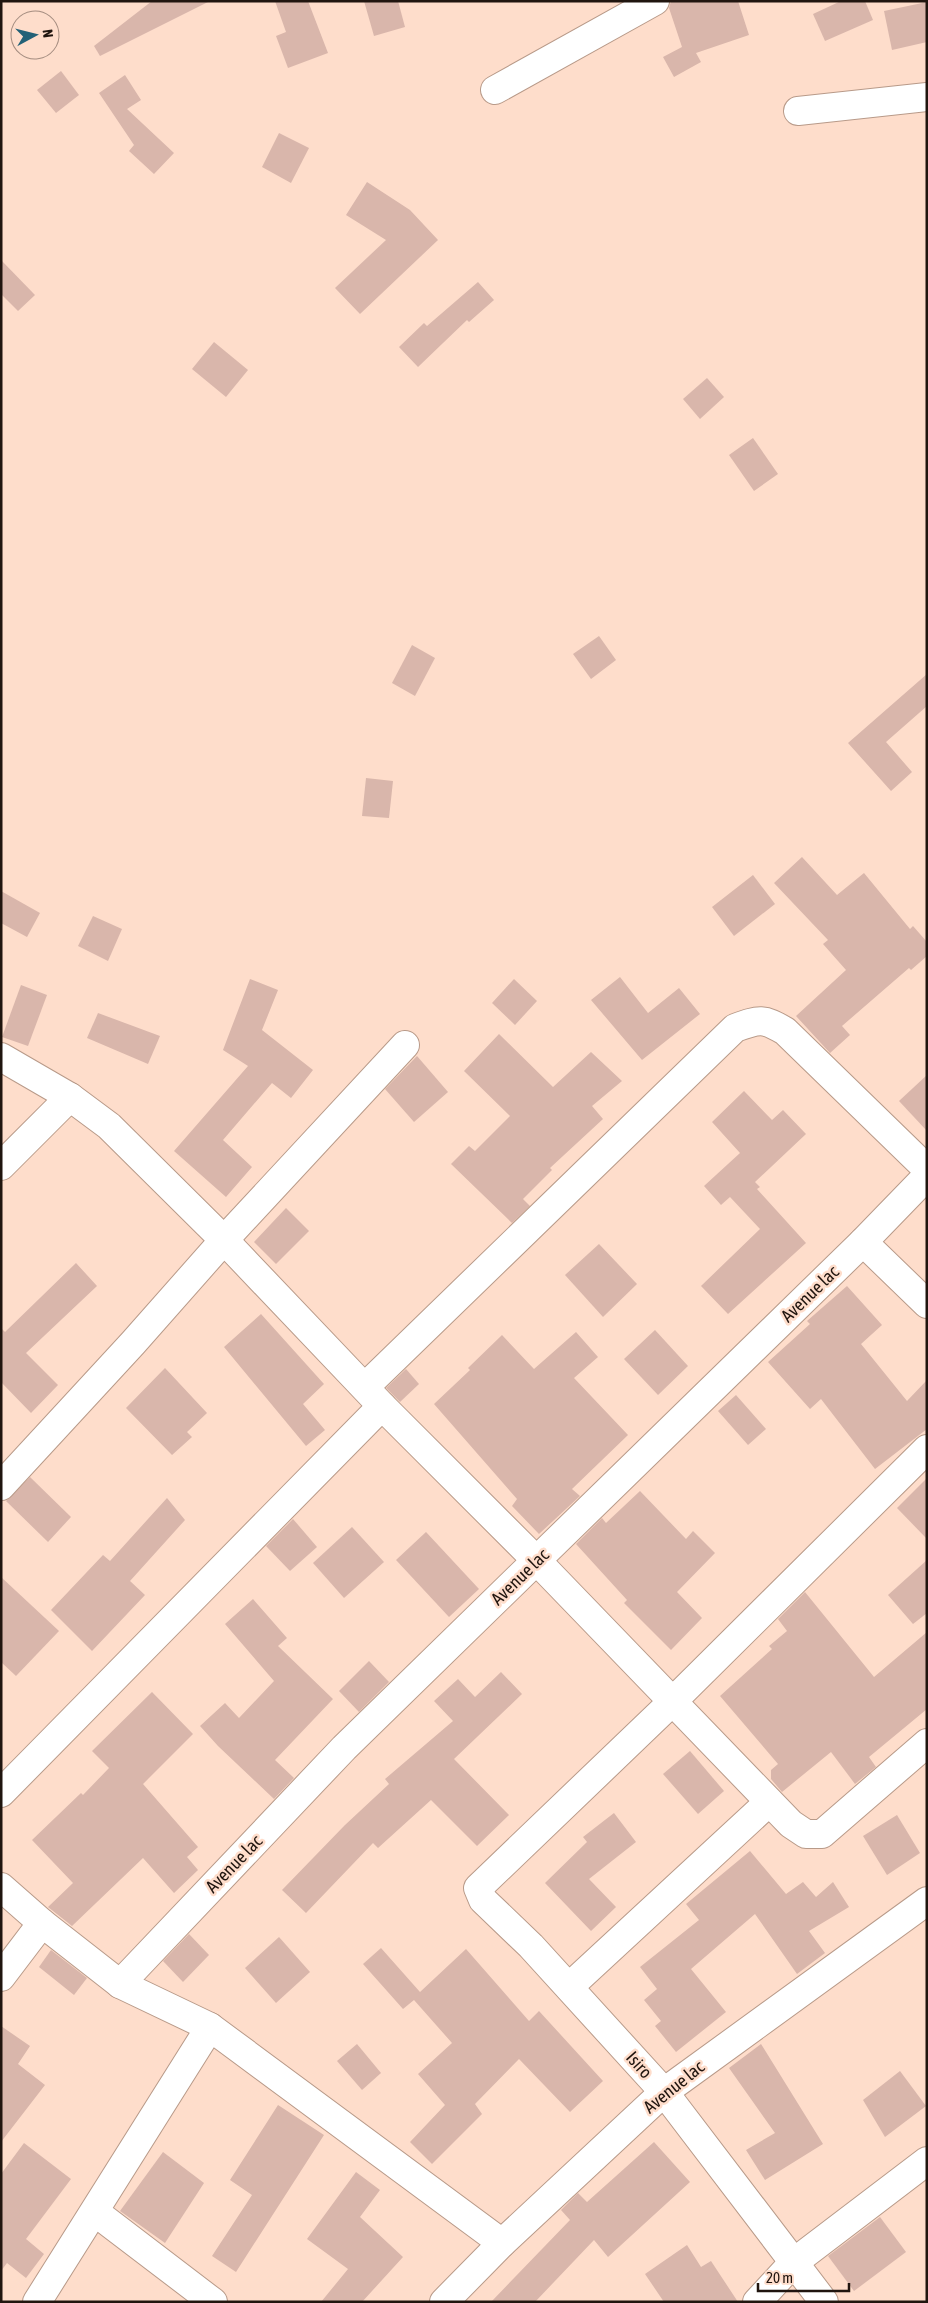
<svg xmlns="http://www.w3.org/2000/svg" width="928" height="2303" font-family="'Asap Condensed',sans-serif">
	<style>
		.building { fill: #d9b6ab }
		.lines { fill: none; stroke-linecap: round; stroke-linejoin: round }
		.street-casing { stroke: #b89a89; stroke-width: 30 }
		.street { stroke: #fff; stroke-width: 28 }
		.labels { text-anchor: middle; stroke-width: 5; stroke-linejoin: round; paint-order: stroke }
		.street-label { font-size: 18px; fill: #20150f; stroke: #feddcb }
	</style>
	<rect width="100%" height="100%" fill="#feddcb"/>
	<g class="building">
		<path d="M 152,1 L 210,1 L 100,56 L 94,46 Z"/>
		<path d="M 275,1 L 308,1 L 328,53 L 288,68 L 276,36 L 286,32 Z"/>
		<path d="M 364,1 L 398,1 L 405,27 L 374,36 Z"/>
		<path d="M 671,1 L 738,1 L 749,35 L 696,53 L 701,62 L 674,77 L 663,57 L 682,47 L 669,8 Z"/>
		<path d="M 841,1 L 865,1 L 873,20 L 825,41 L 813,14 Z"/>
		<path d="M 927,2 L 927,42 L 892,50 L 884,11 Z"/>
		<path d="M 61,71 L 79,95 L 56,113 L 37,90 Z"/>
		<path d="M 125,75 L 141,100 L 127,109 L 174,153 L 154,174 L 129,151 L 134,145 L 99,93 Z"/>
		<path d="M 279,133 L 309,148 L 291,183 L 262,167 Z"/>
		<path d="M 367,182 L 410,210 L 438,240 L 360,314 L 335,288 L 386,240 L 346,215 Z"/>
		<path d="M 1,260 L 35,295 L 18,311 L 1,294 Z"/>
		<path d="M 478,282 L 494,300 L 469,322 L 467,320 L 418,367 L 399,347 L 424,323 L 427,326 Z"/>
		<path d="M 214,342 L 248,370 L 226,397 L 192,369 Z"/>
		<path d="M 707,378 L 724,397 L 700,419 L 683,399 Z"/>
		<path d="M 753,438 L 778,474 L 754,491 L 729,455 Z"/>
		<path d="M 599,636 L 616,660 L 591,679 L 573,654 Z"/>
		<path d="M 412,645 L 435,658 L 415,696 L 392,683 Z"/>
		<path d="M 927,674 L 927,706 L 886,742 L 912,772 L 891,791 L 848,743 Z"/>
		<path d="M 366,778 L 393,781 L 389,818 L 362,816 Z"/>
		<path d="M 802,857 L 837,895 L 864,873 L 910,929 L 913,926 L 927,942 L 927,956 L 911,970 L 909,968 L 842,1026 L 850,1035 L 830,1053 L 796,1016 L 846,970 L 823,944 L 828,940 L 774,883 Z"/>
		<path d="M 753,875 L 775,904 L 734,936 L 712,907 Z"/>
		<path d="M 1,891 L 40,913 L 27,937 L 1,923 Z"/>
		<path d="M 93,916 L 122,929 L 108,961 L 78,946 Z"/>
		<path d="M 620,977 L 648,1013 L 679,988 L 700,1014 L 642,1060 L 591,1000 Z"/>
		<path d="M 250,979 L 278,990 L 262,1030 L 313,1070 L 291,1098 L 272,1083 L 223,1140 L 252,1167 L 226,1197 L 174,1151 L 248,1066 L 223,1050 Z"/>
		<path d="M 514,979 L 537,1001 L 515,1025 L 492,1003 Z"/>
		<path d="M 21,985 L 47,995 L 28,1046 L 2,1037 Z"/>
		<path d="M 98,1013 L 160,1036 L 148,1064 L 87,1038 Z"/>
		<path d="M 499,1034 L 553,1087 L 591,1052 L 622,1081 L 592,1106 L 603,1119 L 550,1168 L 552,1170 L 523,1199 L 530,1206 L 512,1223 L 451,1164 L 469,1146 L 475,1151 L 510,1116 L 464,1071 Z"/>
		<path d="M 417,1056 L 448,1092 L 414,1122 L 385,1089 Z"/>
		<path d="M 927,1075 L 927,1131 L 899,1101 Z"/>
		<path d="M 744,1091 L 772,1120 L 783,1110 L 806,1134 L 755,1182 L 760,1187 L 757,1189 L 806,1243 L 728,1314 L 701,1286 L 760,1229 L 730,1197 L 721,1205 L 704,1186 L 740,1153 L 712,1122 Z"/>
		<path d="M 286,1208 L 309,1231 L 276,1264 L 254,1242 Z"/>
		<path d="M 599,1244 L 637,1284 L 603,1317 L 565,1275 Z"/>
		<path d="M 76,1263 L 97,1286 L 26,1353 L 58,1385 L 31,1413 L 1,1382 L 1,1328 L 5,1332 Z"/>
		<path d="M 847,1286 L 882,1325 L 861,1344 L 907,1401 L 927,1380 L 927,1429 L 875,1469 L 821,1399 L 810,1409 L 768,1362 L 810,1324 L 807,1321 Z"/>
		<path d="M 261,1314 L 324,1384 L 303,1404 L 325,1430 L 306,1446 L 224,1347 Z"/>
		<path d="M 655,1330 L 688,1366 L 658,1395 L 624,1359 Z"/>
		<path d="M 576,1332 L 598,1357 L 574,1378 L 628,1435 L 572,1489 L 580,1496 L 539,1534 L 512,1506 L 517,1499 L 434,1404 L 470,1370 L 468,1368 L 502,1335 L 534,1369 Z"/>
		<path d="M 165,1368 L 207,1413 L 187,1432 L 192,1437 L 172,1455 L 126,1408 Z"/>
		<path d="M 406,1369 L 419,1384 L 400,1402 L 386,1388 Z"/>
		<path d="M 736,1395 L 766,1429 L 748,1445 L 718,1411 Z"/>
		<path d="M 30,1477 L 71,1517 L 48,1542 L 6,1501 Z"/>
		<path d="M 927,1478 L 927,1539 L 897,1508 Z"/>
		<path d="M 640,1491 L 686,1539 L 693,1531 L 715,1553 L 677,1592 L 702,1618 L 671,1650 L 624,1603 L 627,1600 L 576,1544 L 602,1518 L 606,1523 Z"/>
		<path d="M 167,1498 L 185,1520 L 130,1581 L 145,1595 L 92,1651 L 51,1610 L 103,1555 L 110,1561 Z"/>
		<path d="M 293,1519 L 317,1547 L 290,1571 L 266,1546 Z"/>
		<path d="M 352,1527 L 384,1562 L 344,1598 L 313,1563 Z"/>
		<path d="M 426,1532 L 479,1589 L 449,1617 L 396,1560 Z"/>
		<path d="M 927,1560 L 927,1613 L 913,1624 L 888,1595 Z"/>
		<path d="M 1,1577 L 59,1631 L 16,1676 L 1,1662 Z"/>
		<path d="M 805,1592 L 874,1677 L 927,1632 L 927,1709 L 869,1757 L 876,1767 L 855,1784 L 831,1752 L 782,1792 L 771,1779 L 771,1770 L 778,1764 L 720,1696 L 772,1649 L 769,1646 L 787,1631 L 778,1619 Z"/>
		<path d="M 253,1599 L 287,1638 L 278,1646 L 333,1699 L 275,1760 L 294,1778 L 274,1799 L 218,1746 L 200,1726 L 225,1703 L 239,1718 L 274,1681 L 225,1624 Z"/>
		<path d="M 369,1661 L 389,1682 L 359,1712 L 339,1691 Z"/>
		<path d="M 501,1672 L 522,1694 L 454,1759 L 509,1815 L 477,1846 L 431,1800 L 378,1848 L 373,1843 L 306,1913 L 282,1890 L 345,1825 L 389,1784 L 385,1779 L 453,1721 L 434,1701 L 458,1679 L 475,1697 Z"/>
		<path d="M 152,1692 L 193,1734 L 143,1784 L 198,1847 L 187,1857 L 198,1870 L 174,1893 L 143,1858 L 72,1926 L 48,1907 L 73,1883 L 32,1840 L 81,1793 L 83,1795 L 109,1768 L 92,1751 Z"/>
		<path d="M 690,1751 L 724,1791 L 698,1814 L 663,1774 Z"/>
		<path d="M 614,1813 L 636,1842 L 589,1879 L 616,1907 L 591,1931 L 545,1883 L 587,1842 L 583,1837 Z"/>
		<path d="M 897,1815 L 920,1853 L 887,1875 L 863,1836 Z"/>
		<path d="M 750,1851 L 786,1894 L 803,1882 L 816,1897 L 833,1882 L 849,1907 L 809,1931 L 825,1953 L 797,1974 L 755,1914 L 691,1969 L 726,2012 L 676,2052 L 655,2026 L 661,2021 L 644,2000 L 657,1989 L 640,1967 L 699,1920 L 686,1904 Z"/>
		<path d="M 189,1934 L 209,1955 L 183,1982 L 163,1961 Z"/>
		<path d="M 279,1937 L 310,1972 L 276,2003 L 245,1968 Z"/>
		<path d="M 381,1948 L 420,1992 L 466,1949 L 529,2021 L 539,2011 L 603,2081 L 570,2112 L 519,2059 L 475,2104 L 482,2114 L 432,2164 L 410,2142 L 445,2105 L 418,2074 L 452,2043 L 414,2000 L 403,2009 L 363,1964 Z"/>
		<path d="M 51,1950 L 87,1978 L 74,1995 L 39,1967 Z"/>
		<path d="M 1,2026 L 30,2046 L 18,2064 L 45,2085 L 1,2142 Z"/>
		<path d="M 357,2044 L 381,2073 L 362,2090 L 337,2061 Z"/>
		<path d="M 761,2044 L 823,2144 L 765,2180 L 746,2150 L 775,2133 L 729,2068 Z"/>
		<path d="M 900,2071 L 926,2106 L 885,2137 L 863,2100 Z"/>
		<path d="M 278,2105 L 324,2135 L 236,2272 L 212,2256 L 252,2195 L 230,2180 Z"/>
		<path d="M 654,2142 L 690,2182 L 608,2257 L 594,2240 L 535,2302 L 491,2302 L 570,2220 L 561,2210 L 578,2193 L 587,2202 Z"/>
		<path d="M 24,2143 L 71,2179 L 26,2239 L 44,2254 L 26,2278 L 7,2263 L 1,2271 L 1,2174 Z"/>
		<path d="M 163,2152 L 204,2183 L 165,2243 L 120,2211 Z"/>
		<path d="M 356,2172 L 380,2190 L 360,2217 L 403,2257 L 362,2302 L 321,2302 L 348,2269 L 307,2239 Z"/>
		<path d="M 880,2217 L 906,2252 L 854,2291 L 828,2256 Z"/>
		<path d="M 687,2245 L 701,2267 L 711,2261 L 738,2302 L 664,2302 L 645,2274 Z"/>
	</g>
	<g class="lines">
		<defs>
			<g id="street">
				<path d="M 495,90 L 655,1"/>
				<path d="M 798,111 L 927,97"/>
				<path d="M 1,1057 L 70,1097 L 109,1126 L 224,1240 L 382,1406 L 537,1561 L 791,1824 L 806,1834 L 822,1834 L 927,1743"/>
				<path d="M 1,1166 L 70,1097"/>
				<path d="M 863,1242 L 927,1304"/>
				<path d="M 366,1386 L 735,1028 C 760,1019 763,1018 785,1031 L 927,1169"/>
				<path d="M 1,1486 L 133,1343 L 224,1240 L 405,1045"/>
				<path d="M 1,1793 L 382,1406"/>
				<path d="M 1,1887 L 42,1923 L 120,1984 L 210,2027 L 502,2243"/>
				<path d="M 1,1977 L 42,1923"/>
				<path d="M 120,1984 L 344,1748 L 863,1242 L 927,1176"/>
				<path d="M 569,1987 L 769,1802"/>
				<path d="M 95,2212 L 213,2302"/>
				<path d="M 37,2302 L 210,2027"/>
				<path d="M 444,2302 L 502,2243 L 664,2092 L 927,1901"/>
				<path d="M 757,2302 L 793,2263 L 927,2161"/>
				<path d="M 824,2302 L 664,2092 L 531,1946 L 483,1900 L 478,1888 L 672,1702 L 927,1449"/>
			</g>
		</defs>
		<use href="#street" class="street-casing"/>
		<use href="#street" class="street"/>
	</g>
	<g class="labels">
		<g class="street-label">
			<text transform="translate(810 1294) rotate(-44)" y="6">Avenue lac</text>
			<text transform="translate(520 1577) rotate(-44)" y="6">Avenue lac</text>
			<text transform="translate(234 1864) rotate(-46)" y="6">Avenue lac</text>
			<text transform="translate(639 2065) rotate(48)" y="6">Isiro</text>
			<text transform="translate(674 2087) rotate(-39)" y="6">Avenue lac</text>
		</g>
	</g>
	<rect width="928" height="2303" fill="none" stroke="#20150f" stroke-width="5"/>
	<g transform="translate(35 35) rotate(83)"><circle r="24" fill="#feddcb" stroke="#a58d80"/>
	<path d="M0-4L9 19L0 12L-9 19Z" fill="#236177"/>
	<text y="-8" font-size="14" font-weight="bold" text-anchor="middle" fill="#20150f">N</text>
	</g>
	<path d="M758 2283v8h91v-8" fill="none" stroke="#20150f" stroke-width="2.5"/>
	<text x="766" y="2283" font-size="15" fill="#20150f" stroke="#feddcb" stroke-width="4" paint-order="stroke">20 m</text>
</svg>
